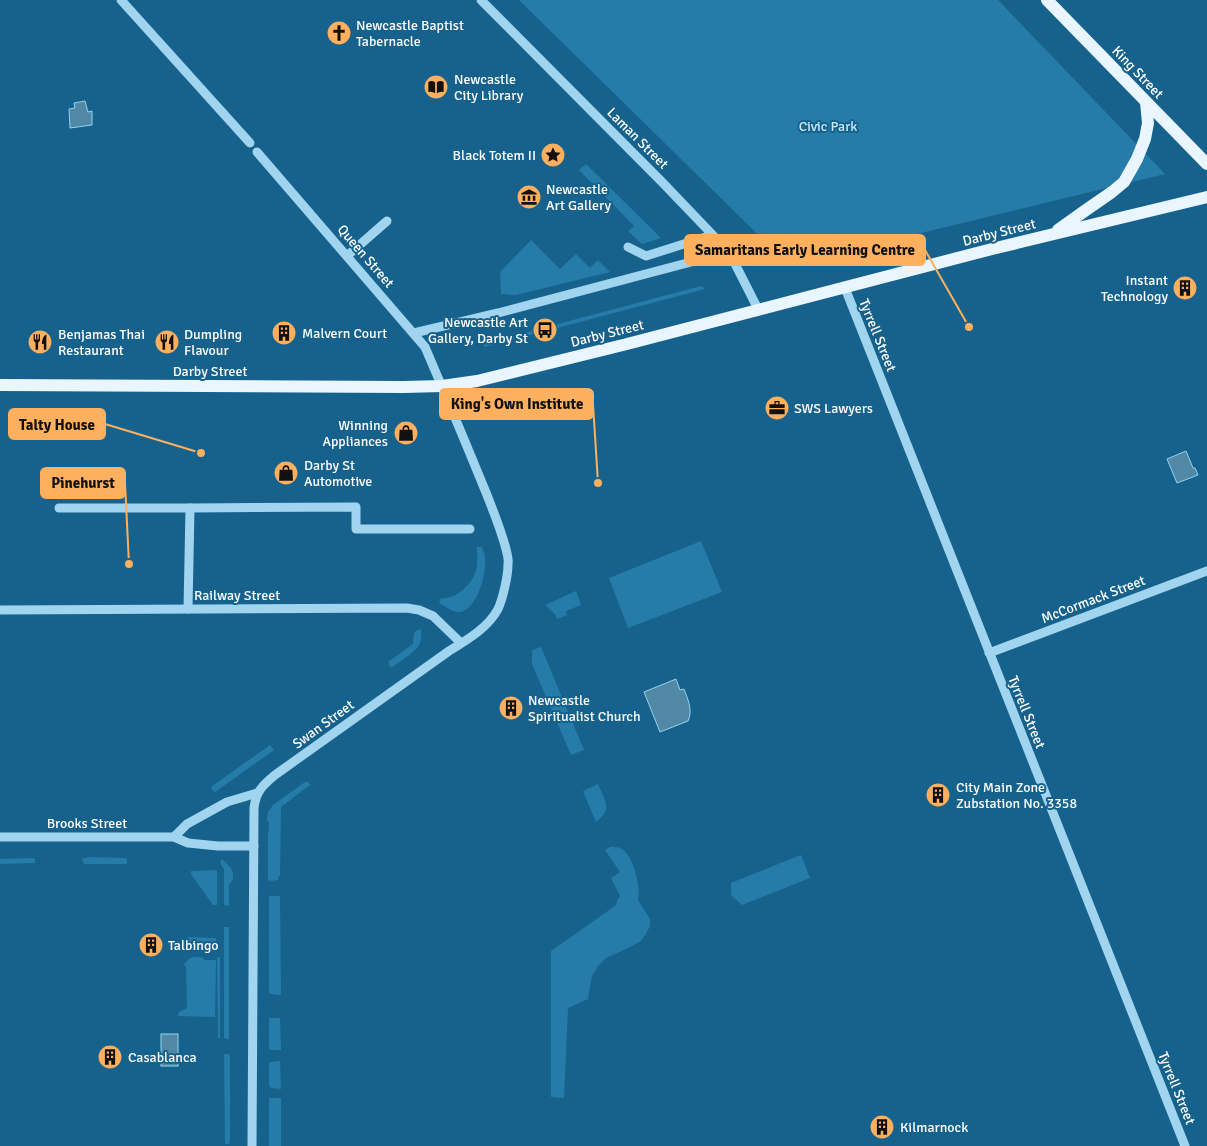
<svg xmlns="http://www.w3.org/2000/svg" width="1207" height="1146" font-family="Signika,sans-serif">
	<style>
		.green { fill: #267ca9 }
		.water { fill: #5188a5; stroke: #93d2f2 }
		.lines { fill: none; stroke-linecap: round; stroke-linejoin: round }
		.minor { stroke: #a1d4ef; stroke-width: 9 }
		.major { stroke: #e9f6ff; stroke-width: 12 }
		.labels { text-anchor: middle; stroke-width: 4; stroke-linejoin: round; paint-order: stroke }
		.poi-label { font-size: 14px; fill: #fff; stroke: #16628d; text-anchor: start }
		.street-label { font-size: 14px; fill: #fff; stroke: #16628d }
		.park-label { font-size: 14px; fill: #c7e9fb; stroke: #16628d }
		.leader { fill: none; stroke: #ffb05f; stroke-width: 2 }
		.callout-dot { fill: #ffb05f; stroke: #16628d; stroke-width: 2 }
		.callout { fill: #ffb05f; stroke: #ffb05f; stroke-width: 2 }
		.callout-label { font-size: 15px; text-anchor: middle; font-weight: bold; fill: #111 }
	</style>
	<rect width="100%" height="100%" fill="#16628d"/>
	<g class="green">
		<path d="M 519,0 L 998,0 L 1165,174 L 789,265 Z"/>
		<path d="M 586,164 L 661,238 L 642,244 L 628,231 L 634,226 L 579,170 Z"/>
		<path d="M 531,240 L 560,269 L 576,254 L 590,268 L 598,260 L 610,272 L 516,295 L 501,294 L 500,272 Z"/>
		<path d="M 701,286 L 705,289 L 485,347 L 483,344 Z"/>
		<path d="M 701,541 L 722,592 L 628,628 L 609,578 Z"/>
		<path d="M 477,547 L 482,547 C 483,551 485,554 485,558 C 487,572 477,610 460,612 C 453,613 445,606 439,603 L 441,598 C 456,600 471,585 476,571 C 478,563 477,554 477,547 Z"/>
		<path d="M 576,591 L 581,605 L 566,611 L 567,615 L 557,619 L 555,614 L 545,605 Z"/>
		<path d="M 421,629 C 421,634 422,641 419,645 C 414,653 399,662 391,668 L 388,662 L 413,644 L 414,633 L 417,630 Z"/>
		<path d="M 541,647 L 584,750 L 571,755 L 532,664 L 532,650 Z"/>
		<path d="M 270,745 L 274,750 L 215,792 L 213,791 L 211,787 Z"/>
		<path d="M 305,782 L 308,782 L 310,785 L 281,807 L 280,876 L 278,877 L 278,880 L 270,881 L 268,879 L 268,832 L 269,830 L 269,822 L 267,821 L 268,812 L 273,805 Z"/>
		<path d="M 598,784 C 605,801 613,809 596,822 L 583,791 Z"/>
		<path d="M 610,847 C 614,847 619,847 622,849 C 634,857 641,888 638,900 L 650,919 L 650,926 L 647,932 L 641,941 L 628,948 L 606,958 L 598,966 L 592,976 L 588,999 L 568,1008 L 564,1098 L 551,1097 L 551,951 L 615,906 L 617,902 L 617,900 L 620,896 L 611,878 L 620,872 L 605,850 Z"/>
		<path d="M 801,855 L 810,878 L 742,905 L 731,895 L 731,883 Z"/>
		<path d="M 89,857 L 125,858 L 127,859 L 127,864 L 84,864 L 82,859 Z"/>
		<path d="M 33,858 L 35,859 L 35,863 L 0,864 L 0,859 Z"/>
		<path d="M 222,859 L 231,868 L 233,874 L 233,879 L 229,885 L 229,906 L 224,905 L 224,869 L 220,863 Z"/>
		<path d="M 217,870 L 217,905 L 213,905 L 191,874 L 191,871 Z"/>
		<path d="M 269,896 L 280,896 L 281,995 L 270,994 L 269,992 Z"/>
		<path d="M 224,927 L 229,927 L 229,1039 L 224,1038 Z"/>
		<path d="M 187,937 L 216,938 L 216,951 L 194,952 L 187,946 Z"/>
		<path d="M 195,957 L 202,957 L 205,960 L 216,960 L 215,1017 L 178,1016 L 179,1012 L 187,1008 L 186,966 L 183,965 L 190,958 Z"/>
		<path d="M 217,957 L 220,957 L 220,1039 L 218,1038 Z"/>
		<path d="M 269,1018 L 280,1018 L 281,1050 L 270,1050 L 269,1048 Z"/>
		<path d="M 224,1054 L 228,1054 L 230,1056 L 230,1141 L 229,1144 L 225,1144 Z"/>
		<path d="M 280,1061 L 281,1089 L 271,1088 L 269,1086 L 269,1063 L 270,1062 Z"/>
		<rect x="269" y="1098" width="12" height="48"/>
	</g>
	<g class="water">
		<path d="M 85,101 L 88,112 L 92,111 L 92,125 L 70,128 L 69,109 L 75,108 L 74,103 Z"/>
		<path d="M 1186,451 L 1193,468 L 1195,468 L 1198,475 L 1177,483 L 1167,459 Z"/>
		<path d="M 676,679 L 680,690 L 684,689 C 688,700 693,710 688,721 L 660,732 L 644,692 Z"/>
		<rect x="161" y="1034" width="17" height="32"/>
	</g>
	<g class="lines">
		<g class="minor">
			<path d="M 121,0 L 250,143"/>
			<path d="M 481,0 L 662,182 L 729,252 L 758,309"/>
			<path d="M 628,247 L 646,256 L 712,235"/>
			<path d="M 347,256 L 387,221"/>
			<path d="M 845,288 L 1185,1146"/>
			<path d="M 414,333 L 498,313 L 729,252"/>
			<path d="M 59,508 L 190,508"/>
			<path d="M 188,609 L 190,508 L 356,507 L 356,529 L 470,529"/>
			<path d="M 0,610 L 407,608 L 419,610 L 433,616 L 461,643"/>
			<path d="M 989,653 L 1207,571"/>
			<path d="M 0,837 L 174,837 L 188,843 L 218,846 L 254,846"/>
			<path d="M 174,837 L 187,824 L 227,802 L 257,793"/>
			<path d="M 252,1146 L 254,808 C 256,791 263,785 275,775 L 449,651 C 467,640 488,628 498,609 C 503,598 508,576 508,564 C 509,559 507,554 506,549 C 501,530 494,513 487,495 C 467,446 446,396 425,347 L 257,152"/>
		</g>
		<g class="major">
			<path d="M 1047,0 L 1207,164"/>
			<path d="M 1058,230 L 1086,210 L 1112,192 L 1124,182 L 1137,159 L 1145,139 L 1148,123 L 1146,102"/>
			<path d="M 0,385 L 404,387 L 442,386 L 477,381 L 627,344 L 992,249 L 1207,197"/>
		</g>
	</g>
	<defs>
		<symbol id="church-disc" viewBox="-11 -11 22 22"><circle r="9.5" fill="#ffb05f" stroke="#16628d"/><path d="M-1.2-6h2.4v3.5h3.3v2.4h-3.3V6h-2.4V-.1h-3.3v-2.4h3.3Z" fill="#111"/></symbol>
		<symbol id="library-disc" viewBox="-11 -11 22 22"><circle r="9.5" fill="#ffb05f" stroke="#16628d"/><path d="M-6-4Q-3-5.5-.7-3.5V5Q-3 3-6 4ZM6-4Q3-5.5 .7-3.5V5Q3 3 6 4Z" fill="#111"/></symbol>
		<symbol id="sight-disc" viewBox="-11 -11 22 22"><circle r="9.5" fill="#ffb05f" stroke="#16628d"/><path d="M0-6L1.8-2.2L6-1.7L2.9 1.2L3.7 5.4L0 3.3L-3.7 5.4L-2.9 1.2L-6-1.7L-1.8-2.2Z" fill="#111"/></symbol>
		<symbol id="museum-disc" viewBox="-11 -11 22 22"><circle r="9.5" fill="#ffb05f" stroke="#16628d"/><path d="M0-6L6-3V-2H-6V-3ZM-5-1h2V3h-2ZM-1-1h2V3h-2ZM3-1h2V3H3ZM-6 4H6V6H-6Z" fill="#111"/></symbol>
		<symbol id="building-disc" viewBox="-11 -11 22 22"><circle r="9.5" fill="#ffb05f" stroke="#16628d"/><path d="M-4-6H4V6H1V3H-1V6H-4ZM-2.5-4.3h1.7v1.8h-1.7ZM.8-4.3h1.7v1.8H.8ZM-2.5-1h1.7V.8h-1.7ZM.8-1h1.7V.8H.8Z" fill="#111"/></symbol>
		<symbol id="bus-disc" viewBox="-11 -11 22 22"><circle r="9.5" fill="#ffb05f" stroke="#16628d"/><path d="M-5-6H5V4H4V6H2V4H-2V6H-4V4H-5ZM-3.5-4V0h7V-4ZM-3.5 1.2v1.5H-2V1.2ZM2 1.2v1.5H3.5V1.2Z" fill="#111"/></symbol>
		<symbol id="restaurant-disc" viewBox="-11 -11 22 22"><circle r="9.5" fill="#ffb05f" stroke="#16628d"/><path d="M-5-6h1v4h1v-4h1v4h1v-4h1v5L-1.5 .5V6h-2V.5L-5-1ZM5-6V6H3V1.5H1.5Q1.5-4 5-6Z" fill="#111"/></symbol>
		<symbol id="office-disc" viewBox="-11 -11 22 22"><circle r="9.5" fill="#ffb05f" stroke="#16628d"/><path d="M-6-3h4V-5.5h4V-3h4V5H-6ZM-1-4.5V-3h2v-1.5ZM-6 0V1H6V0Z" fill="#111"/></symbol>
		<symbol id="shop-disc" viewBox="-11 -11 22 22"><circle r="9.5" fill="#ffb05f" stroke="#16628d"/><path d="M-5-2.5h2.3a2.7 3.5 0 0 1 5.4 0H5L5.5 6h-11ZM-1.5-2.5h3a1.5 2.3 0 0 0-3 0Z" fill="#111"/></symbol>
	</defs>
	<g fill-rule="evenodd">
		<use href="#church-disc" x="325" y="19" width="28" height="28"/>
		<use href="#library-disc" x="422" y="73" width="28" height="28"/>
		<use href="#sight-disc" x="539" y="141" width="28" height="28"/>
		<use href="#museum-disc" x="515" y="183" width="28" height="28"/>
		<use href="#building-disc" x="1171" y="274" width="28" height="28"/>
		<use href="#bus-disc" x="531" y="316" width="28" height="28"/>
		<use href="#building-disc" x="270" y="319" width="28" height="28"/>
		<use href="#restaurant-disc" x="26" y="328" width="28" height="28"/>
		<use href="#restaurant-disc" x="153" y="328" width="28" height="28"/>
		<use href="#office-disc" x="763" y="394" width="28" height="28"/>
		<use href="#shop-disc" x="392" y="419" width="28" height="28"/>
		<use href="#shop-disc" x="272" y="459" width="28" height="28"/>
		<use href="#building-disc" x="497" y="694" width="28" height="28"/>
		<use href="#building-disc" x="924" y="781" width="28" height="28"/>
		<use href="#building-disc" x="137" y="931" width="28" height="28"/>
		<use href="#building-disc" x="96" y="1043" width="28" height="28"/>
		<use href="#building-disc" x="868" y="1113" width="28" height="28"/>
	</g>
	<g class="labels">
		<g class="poi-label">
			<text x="356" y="30">Newcastle Baptist<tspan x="356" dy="16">Tabernacle</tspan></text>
			<text x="454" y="84">Newcastle<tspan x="454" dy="16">City Library</tspan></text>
			<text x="536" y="160" text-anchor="end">Black Totem II</text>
			<text x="546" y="194">Newcastle<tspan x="546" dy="16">Art Gallery</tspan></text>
			<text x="1168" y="285" text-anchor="end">Instant<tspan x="1168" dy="16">Technology</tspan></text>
			<text x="528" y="327" text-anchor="end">Newcastle Art<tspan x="528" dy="16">Gallery, Darby St</tspan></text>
			<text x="302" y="338">Malvern Court</text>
			<text x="58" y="339">Benjamas Thai<tspan x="58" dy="16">Restaurant</tspan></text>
			<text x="184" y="339">Dumpling<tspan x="184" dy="16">Flavour</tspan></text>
			<text x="794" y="413">SWS Lawyers</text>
			<text x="388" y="430" text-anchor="end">Winning<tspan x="388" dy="16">Appliances</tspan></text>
			<text x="304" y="470">Darby St<tspan x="304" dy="16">Automotive</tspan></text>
			<text x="528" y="705">Newcastle<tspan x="528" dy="16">Spiritualist Church</tspan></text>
			<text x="956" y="792">City Main Zone<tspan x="956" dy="16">Zubstation No. 3358</tspan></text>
			<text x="168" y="950">Talbingo</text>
			<text x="128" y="1062">Casablanca</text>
			<text x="900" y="1132">Kilmarnock</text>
		</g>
		<g class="street-label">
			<text transform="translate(1138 72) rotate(46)" y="5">King Street</text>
			<text transform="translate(638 138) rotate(45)" y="5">Laman Street</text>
			<text transform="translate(999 232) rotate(-14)" y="5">Darby Street</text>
			<text transform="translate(366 256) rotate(49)" y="5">Queen Street</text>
			<text transform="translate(607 333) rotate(-14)" y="5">Darby Street</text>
			<text transform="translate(878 335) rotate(68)" y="5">Tyrrell Street</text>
			<text x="210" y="376">Darby Street</text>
			<text x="237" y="600">Railway Street</text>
			<text transform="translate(1093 599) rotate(-21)" y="5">McCormack Street</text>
			<text transform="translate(1027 712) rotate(68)" y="5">Tyrrell Street</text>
			<text transform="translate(323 724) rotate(-36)" y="5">Swan Street</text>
			<text x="87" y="828">Brooks Street</text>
			<text transform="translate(1177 1088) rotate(68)" y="5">Tyrrell Street</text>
		</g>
		<g class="park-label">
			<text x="828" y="131">Civic Park</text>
		</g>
	</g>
	<path class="leader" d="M969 327L925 250M598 483L593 404M201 453L105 424M129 564L125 483"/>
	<g class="callout-dot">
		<circle cx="969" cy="327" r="5"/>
		<circle cx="598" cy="483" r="5"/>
		<circle cx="201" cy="453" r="5"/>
		<circle cx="129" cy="564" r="5"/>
	</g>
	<g class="callout">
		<rect x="685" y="235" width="240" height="30" rx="5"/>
		<rect x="440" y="389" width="153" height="30" rx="5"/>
		<rect x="9" y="409" width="96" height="30" rx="5"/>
		<rect x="41" y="468" width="84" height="30" rx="5"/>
	</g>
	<g class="callout-label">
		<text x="805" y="255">Samaritans Early Learning Centre</text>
		<text x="517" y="409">King's Own Institute</text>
		<text x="57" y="430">Talty House</text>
		<text x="83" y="488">Pinehurst</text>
	</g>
</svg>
